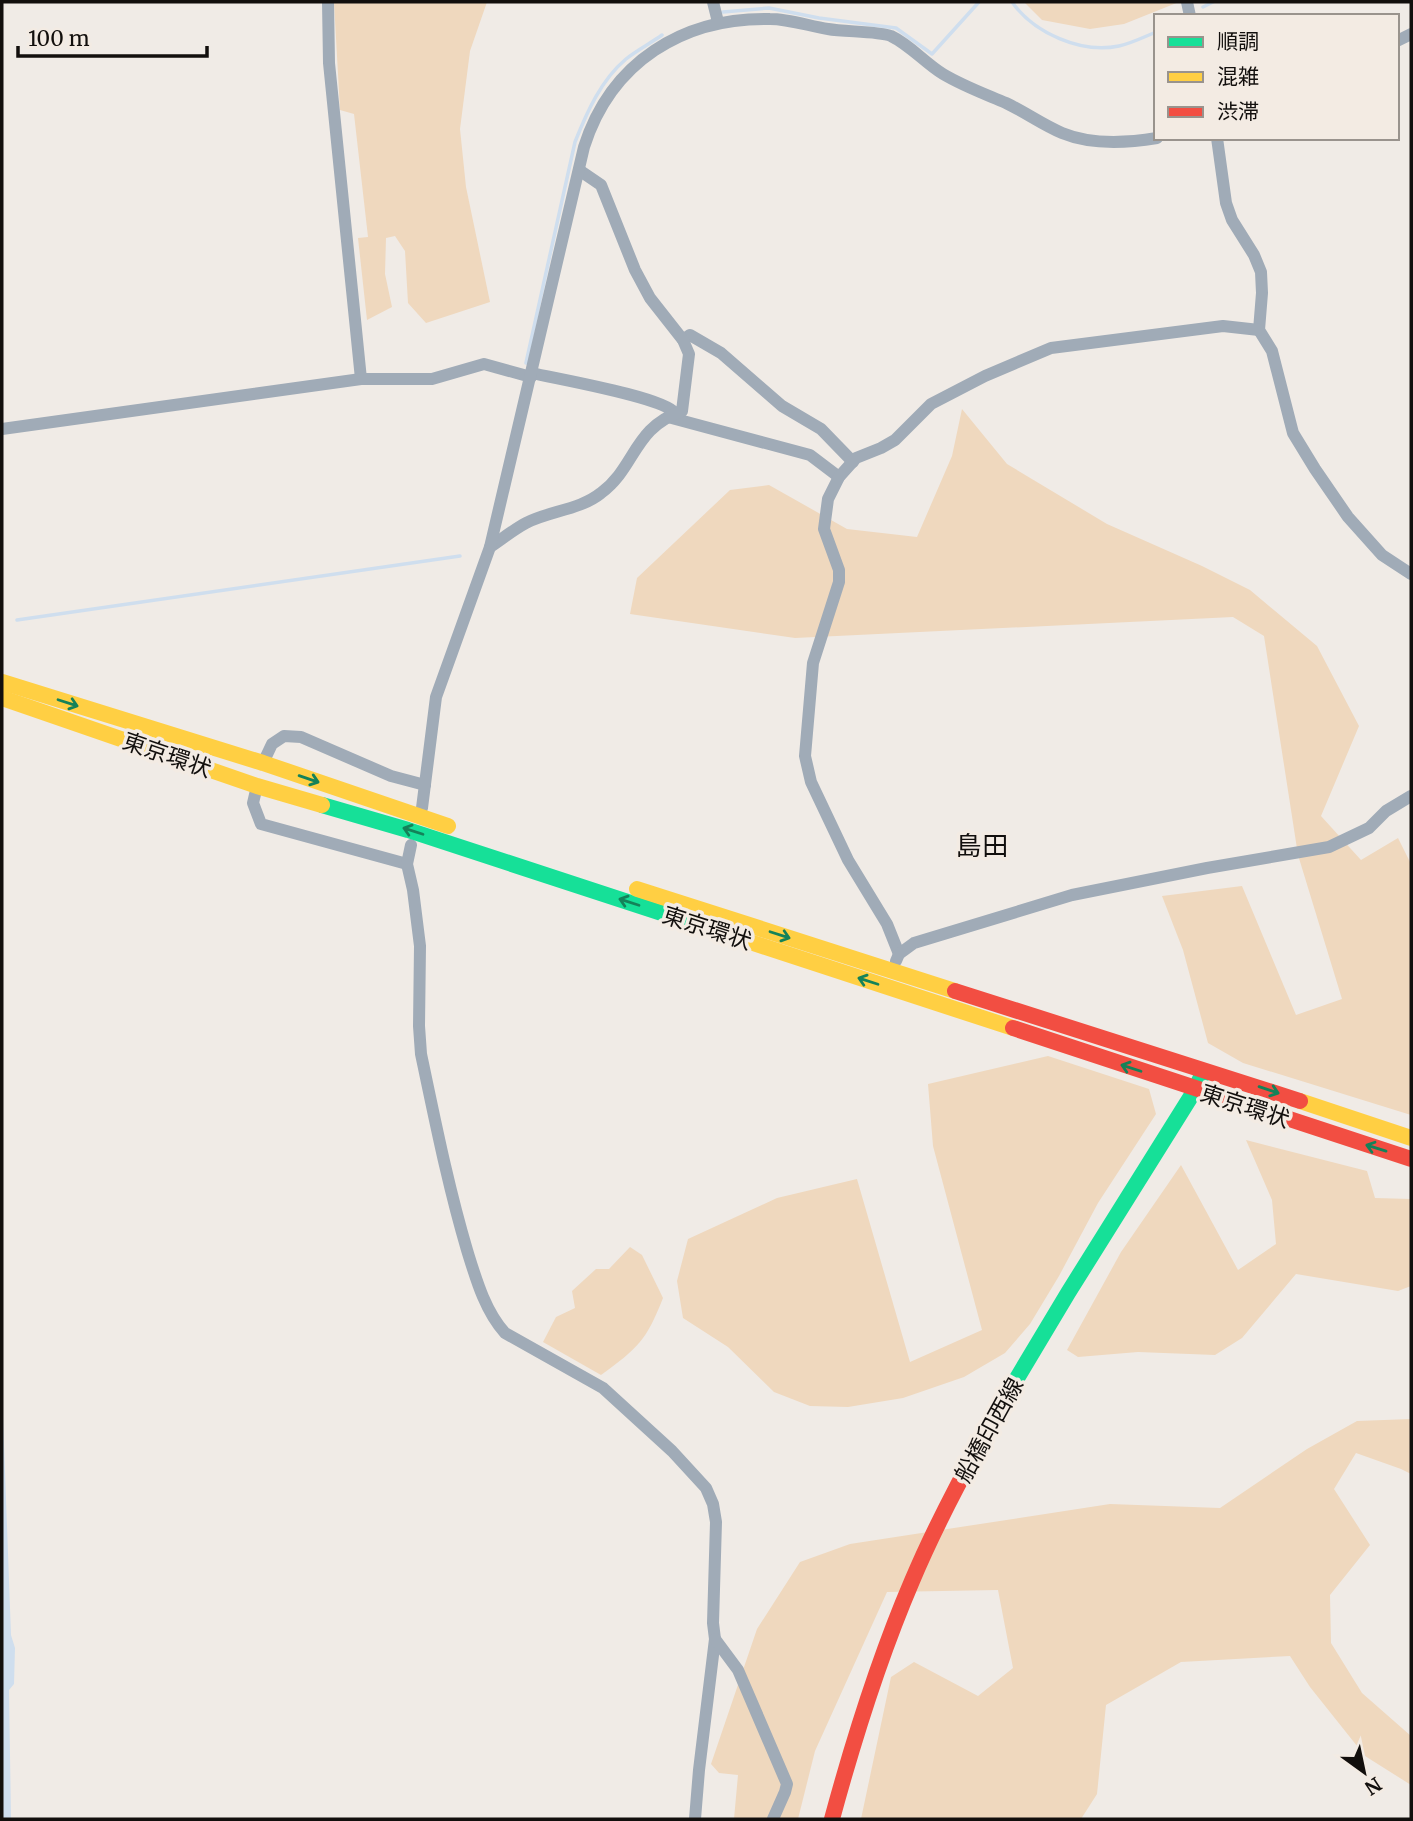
<svg xmlns="http://www.w3.org/2000/svg" width="1413" height="1821" font-family="Merriweather,'Noto Sans JP',serif">
	<style>
		.green { fill: #efd8be }
		.water { fill: #cfdeee }
		.lines { fill: none; stroke-linecap: round; stroke-linejoin: round }
		.stream { stroke: #cfdeee; stroke-width: 3.5 }
		.street { stroke: #a0abb7; stroke-width: 12 }
		.fast { stroke: #16e098; stroke-width: 16 }
		.slow { stroke: #ffcf43; stroke-width: 16 }
		.jam { stroke: #f24e42; stroke-width: 16 }
		.oneway { stroke: #148259 }
		.labels { text-anchor: middle; stroke-width: 7; stroke-linejoin: round; paint-order: stroke }
		.street-label { font-size: 23px; fill: #120f0d; stroke: #f3ebe3 }
		.quarter-label { font-size: 26px; fill: #120f0d; stroke: #f3ebe3 }
	</style>
	<rect width="100%" height="100%" fill="#f0ebe6"/>
	<g class="green">
		<path d="M 334,2 L 487,2 L 470,51 L 460,129 L 466,187 L 490,302 L 426,323 L 408,303 L 405,251 L 395,236 L 386,238 L 385,274 L 392,307 L 367,320 L 358,238 L 368,237 L 354,114 L 340,110 Z"/>
		<path d="M 1024,2 L 1179,2 L 1124,24 L 1090,29 L 1042,20 Z"/>
		<path d="M 962,409 L 1007,464 L 1107,524 L 1202,566 L 1250,590 L 1317,646 L 1359,726 L 1321,816 L 1361,860 L 1398,838 L 1411,864 L 1411,1115 L 1243,1063 L 1208,1043 L 1183,950 L 1162,896 L 1242,886 L 1296,1015 L 1342,999 L 1298,855 L 1264,636 L 1233,617 L 795,638 L 630,614 L 637,578 L 730,490 L 769,485 L 847,529 L 917,537 L 952,456 Z"/>
		<path d="M 1048,1056 L 1149,1089 L 1156,1114 L 1098,1203 L 1059,1276 L 1030,1324 L 1005,1353 L 964,1377 L 903,1398 L 848,1407 L 810,1406 L 774,1392 L 728,1347 L 683,1318 L 677,1281 L 688,1239 L 777,1198 L 857,1179 L 910,1362 L 982,1330 L 933,1146 L 928,1084 Z"/>
		<path d="M 1246,1140 L 1367,1171 L 1375,1198 L 1411,1199 L 1411,1286 L 1398,1291 L 1296,1274 L 1242,1338 L 1215,1355 L 1138,1352 L 1078,1357 L 1067,1350 L 1121,1252 L 1181,1165 L 1238,1270 L 1276,1244 L 1272,1200 Z"/>
		<path d="M 630,1247 L 642,1255 L 663,1298 C 646,1341 638,1348 601,1375 L 543,1342 L 556,1317 L 575,1308 L 572,1291 L 596,1269 L 609,1269 Z"/>
		<path d="M 1411,1419 L 1411,1474 L 1401,1469 L 1356,1453 L 1334,1489 L 1370,1545 L 1330,1595 L 1331,1643 L 1362,1693 L 1411,1736 L 1411,1785 L 1365,1756 L 1310,1687 L 1290,1656 L 1181,1662 L 1106,1705 L 1097,1794 L 1081,1819 L 861,1819 L 891,1677 L 914,1662 L 978,1696 L 1013,1668 L 998,1590 L 887,1592 L 815,1751 L 798,1819 L 734,1819 L 738,1775 L 719,1773 L 711,1764 L 757,1629 L 800,1562 L 850,1544 L 1110,1504 L 1220,1508 L 1307,1449 L 1357,1421 Z"/>
	</g>
	<path class="water" d="M 2,1390 L 11,1635 L 15,1648 L 14,1684 L 9,1690 L 11,1819 L 2,1819 Z"/>
	<g class="lines">
		<g class="stream">
			<path d="M 1012,2 C 1034,33 1081,54 1119,46 C 1132,43 1144,37 1156,32"/>
			<path d="M 1203,7 L 1213,2"/>
			<path d="M 723,12 L 769,8 L 819,18 L 896,28 L 932,54 L 979,2"/>
			<path d="M 526,363 L 575,142 C 587,112 601,80 626,59 C 637,50 651,43 662,35"/>
			<path d="M 17,620 L 460,556"/>
		</g>
		<g class="street">
			<path d="M 328,2 L 329,63 L 361,379"/>
			<path d="M 713,2 L 718,22"/>
			<path d="M 1187,2 L 1190,16"/>
			<path d="M 1397,41 L 1411,34"/>
			<path d="M 1217,138 L 1226,203 L 1232,220 L 1254,255 L 1261,272 L 1262,293 L 1259,330 L 1272,351 L 1293,433 L 1315,469 L 1348,517 L 1382,555 L 1411,574"/>
			<path d="M 683,340 L 690,335 L 721,353 L 782,406 L 821,429 L 853,462"/>
			<path d="M 532,373 C 557,379 663,397 675,413"/>
			<path d="M 668,417 L 810,455 L 839,477"/>
			<path d="M 2,429 L 361,379 L 432,379 L 484,364 L 531,377"/>
			<path d="M 490,547 C 502,539 513,530 526,523 C 549,511 580,510 601,493 C 636,467 633,428 682,411 L 689,354 L 683,340 L 650,298 L 635,270 L 601,185 L 579,170"/>
			<path d="M 263,763 L 272,744 L 284,736 L 301,737 L 391,776 L 425,785"/>
			<path d="M 257,786 L 253,803 L 261,824 L 407,864"/>
			<path d="M 422,808 L 436,697 L 490,547 L 584,147 C 611,62 683,17 770,19 C 789,19 809,26 828,29 C 844,32 878,31 891,36 C 910,45 925,63 943,74 C 963,86 985,94 1006,103 C 1025,112 1043,125 1062,133 C 1091,145 1127,143 1157,138"/>
			<path d="M 411,845 L 407,864 L 413,890 L 420,946 L 419,1026 L 421,1054 C 435,1120 448,1186 467,1250 C 476,1279 485,1311 505,1333 L 603,1388 L 672,1451 L 706,1488 L 713,1504 L 716,1522 L 713,1623 L 715,1639 L 699,1770 L 695,1819"/>
			<path d="M 899,954 L 887,924 L 848,860 L 811,782 L 805,756 L 813,663 L 839,582 L 839,570 L 824,529 L 828,499 L 839,477 L 856,458 L 881,448 L 895,440 L 931,404 L 985,376 L 1051,348 L 1223,326 L 1259,330"/>
			<path d="M 896,961 L 899,954 L 914,943 L 1072,895 L 1207,868 L 1329,847 L 1369,828 L 1386,811 L 1411,796"/>
			<path d="M 715,1639 L 738,1670 L 787,1784 L 785,1792 L 773,1819"/>
		</g>
		<g class="fast">
			<path d="M 322,805 L 408,830 L 747,941"/>
			<path d="M 1007,1395 L 1068,1293 L 1195,1090 L 1202,1075"/>
		</g>
		<g class="slow">
			<path d="M 2,682 L 263,763 L 448,826"/>
			<path d="M 2,698 L 257,786 L 322,805"/>
			<path d="M 637,889 L 955,991"/>
			<path d="M 747,941 L 1013,1028"/>
			<path d="M 1300,1101 L 1411,1138"/>
		</g>
		<g class="jam">
			<path d="M 955,991 L 1300,1101"/>
			<path d="M 1013,1028 L 1411,1159"/>
			<path d="M 832,1819 C 854,1738 879,1658 912,1581 C 939,1517 973,1456 1007,1395"/>
		</g>
	</g>
	<defs><path id="oneway-shaft" d="M-6 0H5M1.5-3L5.5 0L1.5 3" fill="none" stroke-width="1.6" stroke-linecap="round" stroke-linejoin="round" transform="scale(1.75)"/></defs>
	<g class="oneway">
		<use href="#oneway-shaft" transform="translate(68 703) rotate(18)"/>
		<use href="#oneway-shaft" transform="translate(309 779) rotate(19)"/>
		<use href="#oneway-shaft" transform="translate(413 831) rotate(-162)"/>
		<use href="#oneway-shaft" transform="translate(629 902) rotate(-162)"/>
		<use href="#oneway-shaft" transform="translate(780 935) rotate(18)"/>
		<use href="#oneway-shaft" transform="translate(868 981) rotate(-162)"/>
		<use href="#oneway-shaft" transform="translate(1131 1068) rotate(-162)"/>
		<use href="#oneway-shaft" transform="translate(1269 1090) rotate(19)"/>
		<use href="#oneway-shaft" transform="translate(1376 1148) rotate(-163)"/>
	</g>
	<g class="labels">
		<g class="street-label">
			<text transform="translate(167 755) rotate(19)" y="8">東京環状</text>
			<text transform="translate(707 928) rotate(18)" y="8">東京環状</text>
			<text transform="translate(1245 1106) rotate(18)" y="8">東京環状</text>
			<text transform="translate(989 1430) rotate(-61)" y="8">船橋印西線</text>
		</g>
		<g class="quarter-label">
			<text x="982" y="855">島田</text>
		</g>
	</g>
	<rect width="1413" height="1821" fill="none" stroke="#120f0d" stroke-width="7"/>
	<rect x="1154" y="14" width="245" height="126" fill="#f3ebe3" stroke="#99938d" stroke-width="2"/>
	<rect x="1168" y="37" width="35" height="10" fill="#16e098" stroke="#99938d" stroke-width="2"/>
	<text x="1217" y="49" font-size="21" fill="#120f0d">順調</text>
	<rect x="1168" y="72" width="35" height="10" fill="#ffcf43" stroke="#99938d" stroke-width="2"/>
	<text x="1217" y="84" font-size="21" fill="#120f0d">混雑</text>
	<rect x="1168" y="107" width="35" height="10" fill="#f24e42" stroke="#99938d" stroke-width="2"/>
	<text x="1217" y="119" font-size="21" fill="#120f0d">渋滞</text>
	<g transform="translate(1364 1772) rotate(147)" stroke="#f3ebe3" stroke-width="5" paint-order="stroke">
	<path d="M0-5L12 26L0 18L-12 26Z" fill="#120f0d"/>
	<text y="-10" font-size="19" font-weight="bold" text-anchor="middle" fill="#120f0d">N</text>
	</g>
	<path d="M18 46v10h189v-10" fill="none" stroke="#120f0d" stroke-width="3.5"/>
	<text x="28" y="46" font-size="21" fill="#120f0d" stroke="#f3ebe3" stroke-width="5" paint-order="stroke">100 m</text>
</svg>
